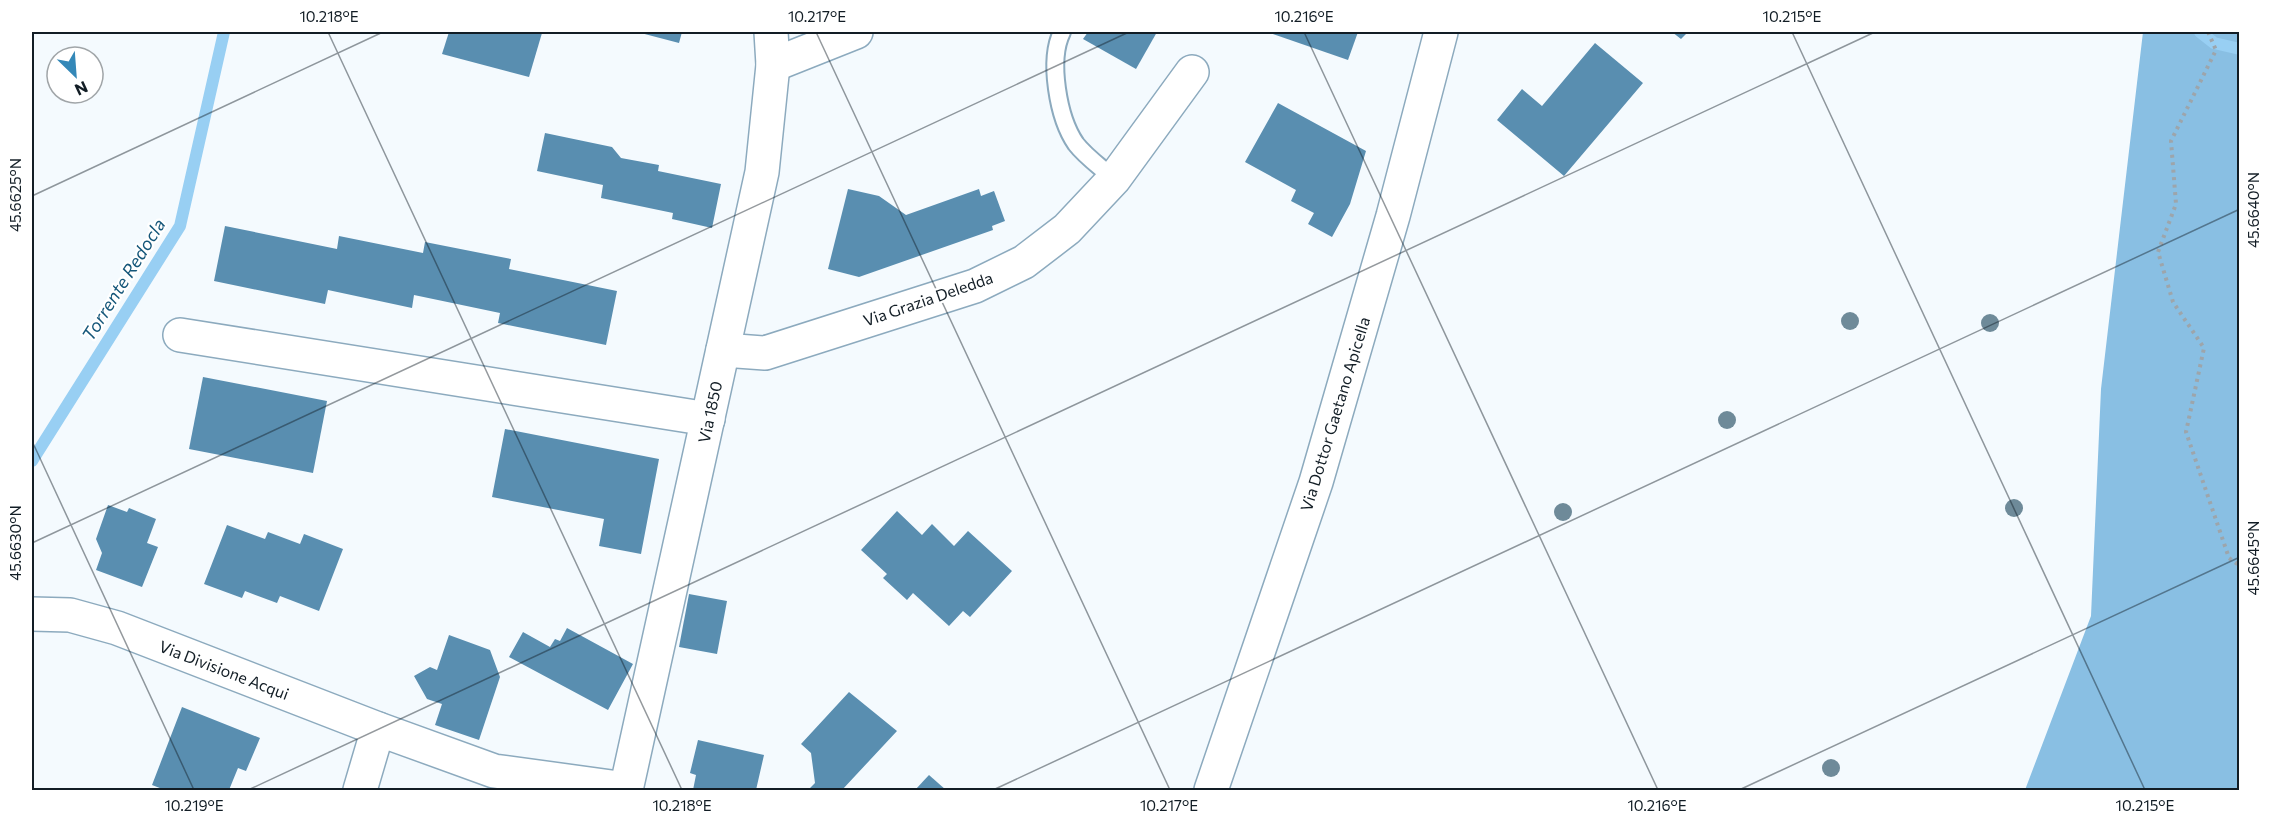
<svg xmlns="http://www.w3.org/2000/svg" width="2271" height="822" font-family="Commissioner,sans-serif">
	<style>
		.forest { fill: #89bfe3 }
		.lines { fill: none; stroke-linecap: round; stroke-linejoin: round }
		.stream { stroke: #98cff3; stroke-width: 12 }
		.building { fill: #598eb0 }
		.service-casing { stroke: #8caabe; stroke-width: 20 }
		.minor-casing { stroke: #8caabe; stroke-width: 36 }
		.path { stroke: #9da5ab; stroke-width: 4; stroke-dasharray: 3 4.5; stroke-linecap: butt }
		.service { stroke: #fff; stroke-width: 16 }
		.minor { stroke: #fff; stroke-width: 33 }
		.tree { fill: #6e8a99 }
		.ticks { fill: none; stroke: #121d25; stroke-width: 1.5; stroke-opacity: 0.45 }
		.labels { text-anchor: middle; stroke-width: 4.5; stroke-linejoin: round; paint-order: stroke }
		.street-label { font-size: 16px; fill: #121d25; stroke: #fff }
		.water-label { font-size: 18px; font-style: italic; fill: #145679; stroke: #fff }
		.neatline { fill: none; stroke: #121d25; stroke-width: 2 }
		.ticks-label { font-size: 15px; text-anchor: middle; fill: #121d25 }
	</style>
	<rect width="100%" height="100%" fill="#f4fafe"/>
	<path class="forest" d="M 2143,32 L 2239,32 L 2239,790 L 2025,790 L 2091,616 L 2101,389 Z"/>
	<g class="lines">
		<g class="stream">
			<path d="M 2200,32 L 2214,43 L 2240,49"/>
			<path d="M 32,461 L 180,226 L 224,32"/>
		</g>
	</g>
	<g class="building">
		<path d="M 449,32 L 537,32 L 542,33 L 529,77 L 442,54 Z"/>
		<path d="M 637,32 L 682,32 L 679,43 Z"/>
		<path d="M 1088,32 L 1157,32 L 1136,69 L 1083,39 Z"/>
		<path d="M 1267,32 L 1358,32 L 1348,60 Z"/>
		<path d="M 1672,32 L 1688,32 L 1681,39 Z"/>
		<path d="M 1595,43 L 1643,83 L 1564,176 L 1497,120 L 1522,89 L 1542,106 Z"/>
		<path d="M 1278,103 L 1366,151 L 1350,204 L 1332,237 L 1308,224 L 1314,213 L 1291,201 L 1296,190 L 1245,162 Z"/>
		<path d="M 545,133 L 612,147 L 621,158 L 659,165 L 658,171 L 721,184 L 712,228 L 672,219 L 673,213 L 601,198 L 603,185 L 537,171 Z"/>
		<path d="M 848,189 L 879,196 L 906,215 L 979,189 L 981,196 L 994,191 L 1005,221 L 992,226 L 993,230 L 859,277 L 828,269 Z"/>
		<path d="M 225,226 L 337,249 L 339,236 L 423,253 L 425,242 L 511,259 L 509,269 L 617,291 L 606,345 L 498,323 L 500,313 L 414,295 L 412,308 L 328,290 L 325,304 L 214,281 Z"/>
		<path d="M 203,377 L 327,401 L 313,473 L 189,449 Z"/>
		<path d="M 505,429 L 659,459 L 641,554 L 599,546 L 604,519 L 492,497 Z"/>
		<path d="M 108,505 L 127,512 L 129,508 L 156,519 L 147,543 L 158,547 L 142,587 L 96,570 L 102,553 L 96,539 Z"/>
		<path d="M 897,511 L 922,535 L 932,524 L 954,546 L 968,531 L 1012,571 L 970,617 L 963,611 L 949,626 L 913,593 L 907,600 L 883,578 L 887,574 L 861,550 Z"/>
		<path d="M 227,525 L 265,539 L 268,532 L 300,544 L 304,534 L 343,549 L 319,611 L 280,596 L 277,603 L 245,591 L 242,598 L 204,584 Z"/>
		<path d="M 689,594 L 727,601 L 717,654 L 679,647 Z"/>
		<path d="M 567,628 L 633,664 L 608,710 L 509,657 L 523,632 L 550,647 L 555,639 L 560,641 Z"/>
		<path d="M 449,635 L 490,650 L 500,677 L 479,740 L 435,725 L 442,704 L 427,699 L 414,676 L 430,667 L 437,670 Z"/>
		<path d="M 849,692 L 897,731 L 842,790 L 808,790 L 815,783 L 811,753 L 801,744 Z"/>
		<path d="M 182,707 L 260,738 L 246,771 L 238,768 L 229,790 L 165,790 L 152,785 Z"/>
		<path d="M 698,740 L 764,755 L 756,790 L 693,790 L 696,775 L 690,773 Z"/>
		<path d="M 929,775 L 946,790 L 915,790 Z"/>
	</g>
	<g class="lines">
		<defs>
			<path id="service" d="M 1062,32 C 1048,60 1058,118 1076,144 C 1086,157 1102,168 1114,179"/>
			<g id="minor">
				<path d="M 773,65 L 856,32"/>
				<path d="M 180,335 L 708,419"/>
				<path d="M 723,350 L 765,353 L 975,286 L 1024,262 L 1067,229 L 1114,179 L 1192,72"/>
				<path d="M 32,614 L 70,615 L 117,628 L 378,729 L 494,771 L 626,789"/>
				<path d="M 360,790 L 378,729"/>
				<path d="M 626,790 L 762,172 L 773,65 L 771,32"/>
				<path d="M 1211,790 L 1316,482 L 1393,216 L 1441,32"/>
			</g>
		</defs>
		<use href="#service" class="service-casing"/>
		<use href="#minor" class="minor-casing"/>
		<path class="path" d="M 2208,32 L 2216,50 L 2171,141 L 2176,204 L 2158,252 L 2173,302 L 2204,348 L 2186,432 L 2229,558 L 2240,566"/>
		<use href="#service" class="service"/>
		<use href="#minor" class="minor"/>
	</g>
	<g class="tree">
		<circle cx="1850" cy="321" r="9"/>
		<circle cx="1990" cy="323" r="9"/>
		<circle cx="1727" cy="420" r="9"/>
		<circle cx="2014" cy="508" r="9"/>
		<circle cx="1563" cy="512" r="9"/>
		<circle cx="1831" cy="768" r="9"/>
	</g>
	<path class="ticks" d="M 328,32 L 682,790M 816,32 L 1170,790M 1304,32 L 1658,790M 1792,32 L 2145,790M 32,196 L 383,32M 32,441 L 194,790M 32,543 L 1129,32M 248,790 L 1875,32M 993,790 L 2240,209M 1739,790 L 2240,557"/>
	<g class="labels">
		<g class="street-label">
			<text transform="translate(928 299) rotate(-19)" y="6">Via Grazia Deledda</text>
			<text transform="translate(710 412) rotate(-78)" y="6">Via 1850</text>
			<text transform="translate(1335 414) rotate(-73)" y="6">Via Dottor Gaetano Apicella</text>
			<text transform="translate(224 670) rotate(21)" y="6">Via Divisione Acqui</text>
		</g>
		<g class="water-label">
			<text transform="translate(124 280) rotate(-58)" y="6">Torrente Redocla</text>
		</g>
	</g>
	<rect width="2271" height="822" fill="none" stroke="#ffffff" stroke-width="66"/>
	<g transform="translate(75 75) rotate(155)"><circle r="28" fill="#ffffff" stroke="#a0a5a8" stroke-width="1.5"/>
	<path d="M0-4.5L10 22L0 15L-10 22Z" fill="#3488b8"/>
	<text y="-9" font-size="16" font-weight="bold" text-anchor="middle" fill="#121d25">N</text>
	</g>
	<rect x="33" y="33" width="2205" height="756" class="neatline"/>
	<g class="ticks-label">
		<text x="329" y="22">10.218°E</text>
		<text x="817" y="22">10.217°E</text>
		<text x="1304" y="22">10.216°E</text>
		<text x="1792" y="22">10.215°E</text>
		<text transform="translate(16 195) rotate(-90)" y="5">45.6625°N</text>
		<text transform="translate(2254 210) rotate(-90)" y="5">45.6640°N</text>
		<text transform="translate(16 543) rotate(-90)" y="5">45.6630°N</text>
		<text transform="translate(2254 558) rotate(-90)" y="5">45.6645°N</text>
		<text x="194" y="811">10.219°E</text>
		<text x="682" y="811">10.218°E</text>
		<text x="1169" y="811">10.217°E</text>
		<text x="1657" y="811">10.216°E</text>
		<text x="2145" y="811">10.215°E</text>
	</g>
</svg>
